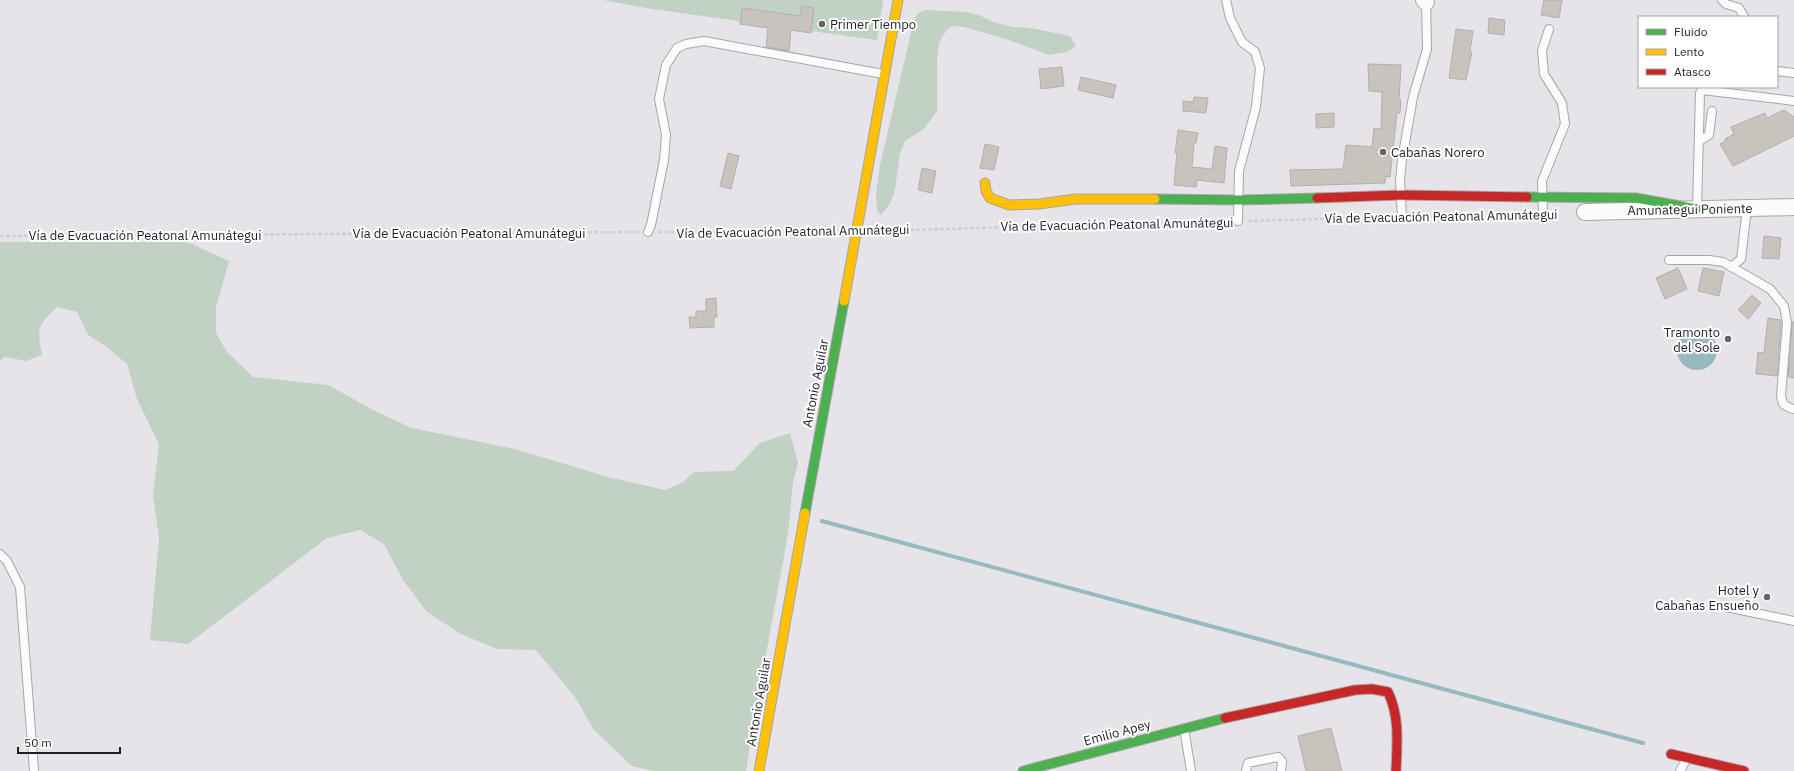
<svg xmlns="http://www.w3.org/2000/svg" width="1794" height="771" font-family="'IBM Plex Sans',sans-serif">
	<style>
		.green { fill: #c1d1c4 }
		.water { fill: #96babf }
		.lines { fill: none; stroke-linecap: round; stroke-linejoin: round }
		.stream { stroke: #96babf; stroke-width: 4 }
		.building { fill: #c9c3be; stroke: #b3b0b1 }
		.lane-casing { stroke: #a8a6aa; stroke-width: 10 }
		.street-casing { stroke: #a8a6aa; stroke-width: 18 }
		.fast-casing { stroke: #a8a6aa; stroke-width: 11 }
		.slow-casing { stroke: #a8a6aa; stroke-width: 11 }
		.jam-casing { stroke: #a8a6aa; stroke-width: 11 }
		.path { stroke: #d1d0d2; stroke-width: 2.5; stroke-dasharray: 4 2; stroke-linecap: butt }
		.lane { stroke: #fbfbfc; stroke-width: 8 }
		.street { stroke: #fbfbfc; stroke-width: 16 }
		.fast { stroke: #4caf50; stroke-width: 9 }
		.slow { stroke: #ffc107; stroke-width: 9 }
		.jam { stroke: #c62828; stroke-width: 9 }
		.poi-dot { fill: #666469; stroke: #fff; stroke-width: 1.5 }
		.labels { text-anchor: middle; stroke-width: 4; stroke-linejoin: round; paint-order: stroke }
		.poi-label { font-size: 13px; fill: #211f24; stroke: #fff; text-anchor: start }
		.street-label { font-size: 13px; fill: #211f24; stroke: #fff }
	</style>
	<rect width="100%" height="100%" fill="#e6e3e9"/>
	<g class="green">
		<path d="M 603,0 L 883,0 L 877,40 L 652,9 Z"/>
		<path d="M 925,10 L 965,12 L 979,15 L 993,22 L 1013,27 L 1031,28 L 1070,36 L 1076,46 L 1067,52 L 1049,55 L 1009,40 L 964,27 L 952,26 L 946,31 L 939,43 L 937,62 L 937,111 L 924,129 L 905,141 L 900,153 L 895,190 L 890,204 L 881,215 L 877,211 L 876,195 L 880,165 L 914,20 L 918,13 Z"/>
		<path d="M 0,242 L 187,242 L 229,261 L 216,307 L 216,333 L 227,352 L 253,377 L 328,385 L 377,412 L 412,428 L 515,449 L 608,477 L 665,490 L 682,483 L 694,472 L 733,471 L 760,443 L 790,433 L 798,463 L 793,482 L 788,534 L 753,725 L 746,771 L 654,771 L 632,766 L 594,730 L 575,697 L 536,650 L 497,649 L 461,634 L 427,612 L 403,580 L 384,544 L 360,530 L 327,538 L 188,644 L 150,640 L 159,538 L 153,496 L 159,444 L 137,399 L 127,364 L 104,345 L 88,335 L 77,312 L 57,307 C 37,325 37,329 42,355 L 26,361 L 5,357 L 0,360 Z"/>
	</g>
	<circle class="water" cx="1697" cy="350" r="20"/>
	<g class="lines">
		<path class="stream" d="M 822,521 L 1643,743"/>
	</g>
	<g class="building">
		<path d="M 1544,0 L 1562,0 L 1559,18 L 1541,15 Z"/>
		<path d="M 802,6 L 814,8 L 811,33 L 791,30 L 789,51 L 766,47 L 768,28 L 740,24 L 742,8 L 800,16 Z"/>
		<path d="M 1489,18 L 1505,20 L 1504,35 L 1488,33 Z"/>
		<path d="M 1456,29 L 1473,31 L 1470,52 L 1472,52 L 1466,80 L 1449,78 Z"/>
		<path d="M 1368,64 L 1401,65 L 1399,100 L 1401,100 L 1400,113 L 1397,113 L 1390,177 L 1386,176 L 1385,183 L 1291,186 L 1290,170 L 1343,169 L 1346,145 L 1372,147 L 1374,128 L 1381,129 L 1382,92 L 1369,91 Z"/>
		<path d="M 1062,67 L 1064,86 L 1041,89 L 1039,69 Z"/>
		<path d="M 1081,77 L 1116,85 L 1113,98 L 1078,90 Z"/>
		<path d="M 1194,97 L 1208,98 L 1206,113 L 1183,111 L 1183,101 L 1193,102 Z"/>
		<path d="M 1784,110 L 1794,117 L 1794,136 L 1733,166 L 1720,144 L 1726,141 L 1725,139 L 1734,134 L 1731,127 L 1765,113 L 1767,118 Z"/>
		<path d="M 1334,113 L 1334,127 L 1316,128 L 1316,114 Z"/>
		<path d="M 1178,130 L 1198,133 L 1196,143 L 1194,143 L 1192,167 L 1212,169 L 1215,146 L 1227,148 L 1224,183 L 1197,180 L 1196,187 L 1174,185 L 1177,153 L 1175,153 Z"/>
		<path d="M 985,144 L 999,147 L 994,170 L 980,168 Z"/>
		<path d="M 728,153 L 739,156 L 731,189 L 720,186 Z"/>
		<path d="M 922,168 L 936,171 L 932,193 L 918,190 Z"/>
		<path d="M 1764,236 L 1781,238 L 1779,259 L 1762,258 Z"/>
		<path d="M 1678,268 L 1687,289 L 1665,299 L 1656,278 Z"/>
		<path d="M 1703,268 L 1724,272 L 1719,296 L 1698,291 Z"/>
		<path d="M 1752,295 L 1761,303 L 1748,319 L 1738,310 Z"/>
		<path d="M 716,298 L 717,317 L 714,317 L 714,327 L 690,328 L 689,317 L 696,317 L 696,311 L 706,311 L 706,299 Z"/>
		<path d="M 1768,318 L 1781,320 L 1781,323 L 1777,376 L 1756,374 L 1758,352 L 1764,353 Z"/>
		<path d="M 1792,322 L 1794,322 L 1794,378 L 1788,377 Z"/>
		<path d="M 1331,728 L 1342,771 L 1306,771 L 1298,736 Z"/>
	</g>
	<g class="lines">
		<defs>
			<g id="lane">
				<path d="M 1226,0 L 1230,18 L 1242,42 L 1255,52 L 1260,68 L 1256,107 L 1239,171 L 1238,221"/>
				<path d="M 1722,0 L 1726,4 L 1739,8 L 1744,17"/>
				<path d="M 1777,71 L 1794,73"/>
				<path d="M 1699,141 L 1709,135 L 1712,111"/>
				<path d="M 1697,208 L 1700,93 L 1702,90 L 1794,101"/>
				<path d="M 1543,213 L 1542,181 L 1565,124 L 1562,103 L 1544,74 L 1542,51 L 1549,29"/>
				<path d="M 1402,217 L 1400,180 L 1402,160 L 1413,97 L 1427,49 L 1426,0"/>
				<path d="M 648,232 L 651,225 L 664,160 L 666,135 L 659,99 L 666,65 L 677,48 L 686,44 L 704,41 L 883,74"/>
				<path d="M 1669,260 L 1709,260 L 1723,262 L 1770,289 L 1784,306 L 1787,323 L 1781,396 L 1783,404 L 1790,408 L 1794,409"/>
				<path d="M 1731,267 L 1741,259 L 1747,208"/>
				<path d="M 0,554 L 7,561 L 20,587 L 34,771"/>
				<path d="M 1726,607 L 1794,621"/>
				<path d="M 1184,728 L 1191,771"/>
				<path d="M 1246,771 L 1248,763 L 1278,757 L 1282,761 L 1281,771"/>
				<path d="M 1680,771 L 1687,758"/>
			</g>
			<g id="street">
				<path d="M 1424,0 L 1426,2"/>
				<path d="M 1585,212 L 1794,207"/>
			</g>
			<g id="fast">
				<path d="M 1527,197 L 1636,198 L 1697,209"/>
				<path d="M 1155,199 L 1239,200 L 1317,198"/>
				<path d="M 805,513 L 844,301"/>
				<path d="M 1023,771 L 1225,718"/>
			</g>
			<g id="slow">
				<path d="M 985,183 L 986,191 L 990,198 L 1009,205 L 1039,204 L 1076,199 L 1155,199"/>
				<path d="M 844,301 L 898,0"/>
				<path d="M 759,771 L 805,513"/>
			</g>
			<g id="jam">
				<path d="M 1317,198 L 1401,195 L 1527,197"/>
				<path d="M 1225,718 L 1355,690 L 1372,689 L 1388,692 C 1400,717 1397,744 1396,771"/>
				<path d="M 1671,754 L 1744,771"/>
			</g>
		</defs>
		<use href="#lane" class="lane-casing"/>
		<use href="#street" class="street-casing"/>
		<use href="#fast" class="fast-casing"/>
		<use href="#slow" class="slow-casing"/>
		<use href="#jam" class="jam-casing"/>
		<g class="path">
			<path d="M 1412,217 L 1477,215"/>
			<path d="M 1248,221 L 1393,217"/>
			<path d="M 874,231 L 1229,221"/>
			<path d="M 658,232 L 839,231"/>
			<path d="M 0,236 L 639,232"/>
		</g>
		<use href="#lane" class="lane"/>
		<use href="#street" class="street"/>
		<use href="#fast" class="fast"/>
		<use href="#slow" class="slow"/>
		<use href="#jam" class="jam"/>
	</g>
	<g class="poi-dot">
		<circle cx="822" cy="24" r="4"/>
		<circle cx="1383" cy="152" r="4"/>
		<circle cx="1728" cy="339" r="4"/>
		<circle cx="1767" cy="597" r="4"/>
	</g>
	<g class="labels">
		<g class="poi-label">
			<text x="830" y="29">Primer Tiempo</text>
			<text x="1391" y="157">Cabañas Norero</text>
			<text x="1720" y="337" text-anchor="end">Tramonto<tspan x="1720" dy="15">del Sole</tspan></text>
			<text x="1759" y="595" text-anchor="end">Hotel y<tspan x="1759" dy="15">Cabañas Ensueño</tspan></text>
		</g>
		<g class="street-label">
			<text transform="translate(1690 209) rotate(-1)" y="5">Amunategui Poniente</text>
			<text transform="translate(1441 216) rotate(-1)" y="5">Vía de Evacuación Peatonal Amunátegui</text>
			<text transform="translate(1117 224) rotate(-1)" y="5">Vía de Evacuación Peatonal Amunátegui</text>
			<text transform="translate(793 231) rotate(-1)" y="5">Vía de Evacuación Peatonal Amunátegui</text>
			<text x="469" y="238">Vía de Evacuación Peatonal Amunátegui</text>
			<text x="145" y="240">Vía de Evacuación Peatonal Amunátegui</text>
			<text transform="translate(815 383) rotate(-79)" y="5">Antonio Aguilar</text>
			<text transform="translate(758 702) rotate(-80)" y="5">Antonio Aguilar</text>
			<text transform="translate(1117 732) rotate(-15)" y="5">Emilio Apey</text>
		</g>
	</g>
	<rect x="1638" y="16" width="140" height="72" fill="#ffffff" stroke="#a6a5a7"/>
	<rect x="1646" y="29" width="20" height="6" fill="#4caf50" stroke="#a6a5a7"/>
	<text x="1674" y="36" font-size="12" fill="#211f24">Fluido</text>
	<rect x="1646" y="49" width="20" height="6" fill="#ffc107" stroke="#a6a5a7"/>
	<text x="1674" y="56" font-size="12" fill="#211f24">Lento</text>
	<rect x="1646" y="69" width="20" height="6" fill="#c62828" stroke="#a6a5a7"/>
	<text x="1674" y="76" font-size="12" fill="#211f24">Atasco</text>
	<path d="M18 747v6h102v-6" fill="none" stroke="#211f24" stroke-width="2"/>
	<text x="24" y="747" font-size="12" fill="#211f24" stroke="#ffffff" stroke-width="3" paint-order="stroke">50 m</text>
</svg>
